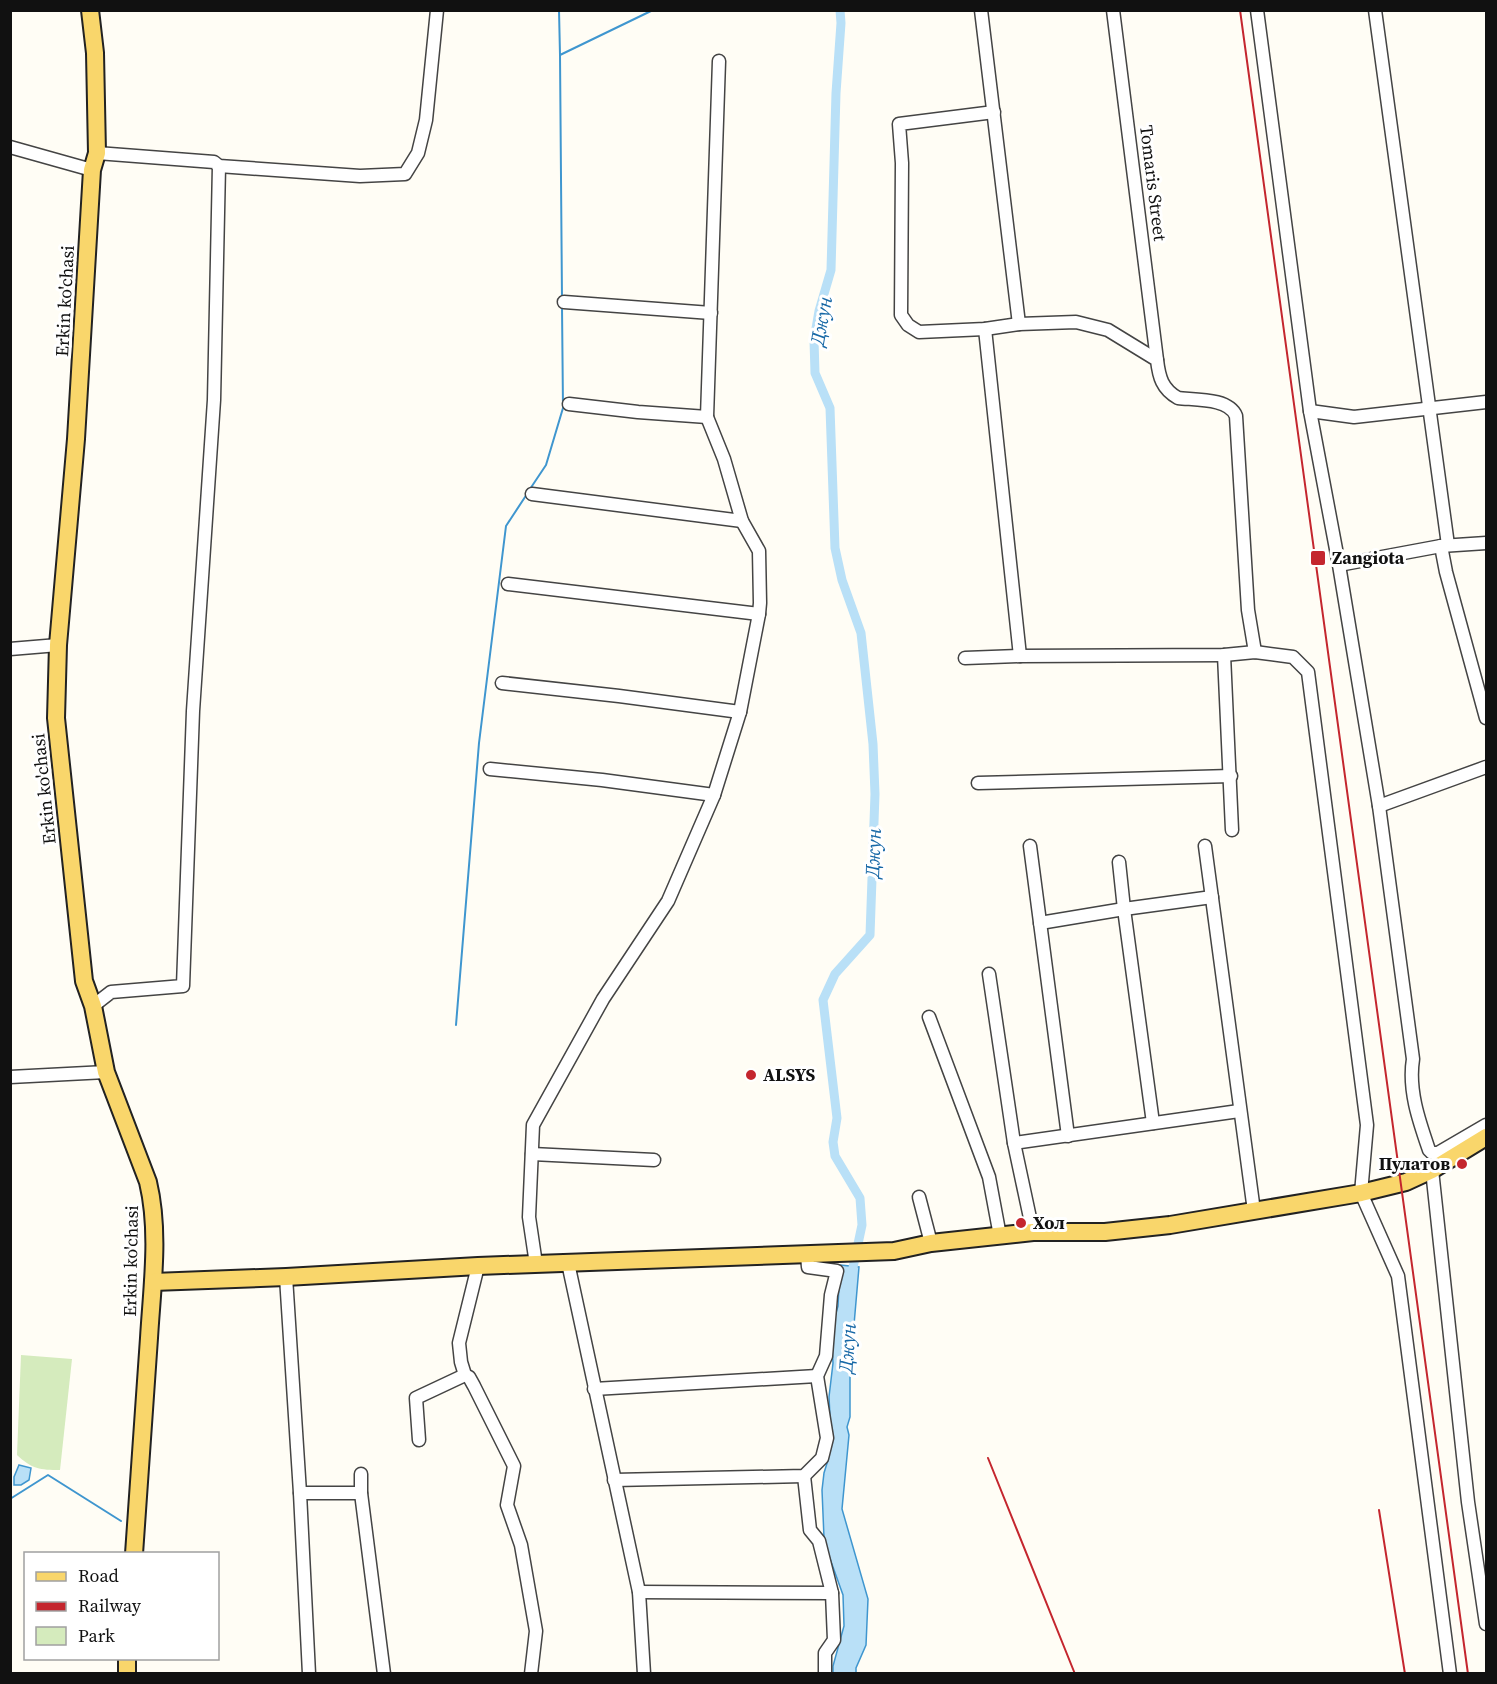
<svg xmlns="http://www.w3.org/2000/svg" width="1497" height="1684" font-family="'Source Serif 4',serif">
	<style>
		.green { fill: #d5ebbd }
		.water { fill: #b9e0f7; stroke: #3f96cf; stroke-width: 1.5 }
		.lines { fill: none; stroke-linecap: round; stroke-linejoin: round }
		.stream { stroke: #3f96cf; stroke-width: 2 }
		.canal { stroke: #b9e0f7; stroke-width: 9 }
		.minor-casing { stroke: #444; stroke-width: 15 }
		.major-casing { stroke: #222; stroke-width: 20 }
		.minor { stroke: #fff; stroke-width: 12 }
		.major { stroke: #f9d66b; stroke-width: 16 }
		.rail { stroke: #c4262e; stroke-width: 2 }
		.poi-dot { fill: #c4262e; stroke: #fff; stroke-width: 2 }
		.labels { text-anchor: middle; stroke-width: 6; stroke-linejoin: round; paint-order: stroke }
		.street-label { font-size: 18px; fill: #111; stroke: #fff }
		.poi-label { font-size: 18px; font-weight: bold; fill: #111; stroke: #fff; text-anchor: start }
		.water-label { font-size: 20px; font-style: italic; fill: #1768a6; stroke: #fff }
	</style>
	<rect width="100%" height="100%" fill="#fffdf5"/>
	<path class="green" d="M 21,1355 L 72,1359 L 60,1470 C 40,1470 32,1469 17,1455 Z"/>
	<g class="water">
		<path d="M 840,1265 L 859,1267 L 850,1371 L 850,1417 L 847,1427 L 849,1435 L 842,1509 L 868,1599 L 866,1645 L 856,1668 L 856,1673 L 833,1673 L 833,1666 L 844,1626 L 843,1595 L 829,1556 L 824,1538 L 822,1490 L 824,1473 L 828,1460 L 831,1436 L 829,1397 L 833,1363 L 831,1330 L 838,1306 Z"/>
		<path d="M 19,1465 L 31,1468 L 29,1480 L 21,1485 L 14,1485 L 14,1477 Z"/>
	</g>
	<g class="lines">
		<g class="stream">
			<path d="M 559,10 L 560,55 L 562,299"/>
			<path d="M 560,55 L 653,10"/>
			<path d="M 530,489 L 546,465 L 563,408 L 562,307"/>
			<path d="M 456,1025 L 479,743 L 506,526 L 527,494"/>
			<path d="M 10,1499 L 48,1475 L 121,1521"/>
		</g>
		<path class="canal" d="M 840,10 L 841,23 L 836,93 L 831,270 L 819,311 L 814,340 L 815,373 L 830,408 L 835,548 L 842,580 L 861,633 L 873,744 L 875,794 L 870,935 L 835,974 L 823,1000 L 837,1118 L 833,1142 L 835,1156 L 860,1198 L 862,1225 L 851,1277"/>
		<defs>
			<g id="minor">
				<path d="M 981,10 L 1019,324"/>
				<path d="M 1113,10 L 1157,360"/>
				<path d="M 1257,10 L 1310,411 L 1339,565 L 1379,806 L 1413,1059 C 1408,1090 1419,1121 1429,1150 L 1432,1153 L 1438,1153 L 1486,1125"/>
				<path d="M 1375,10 L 1448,545"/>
				<path d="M 994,112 L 899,124 L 902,163 L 901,315 L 908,325 L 919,332 L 985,329 L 1019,324 L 1076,322 L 1108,330 L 1157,360 C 1159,377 1162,389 1178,398 C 1195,400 1229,398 1236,416 L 1248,610 L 1255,652"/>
				<path d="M 10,147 L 92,170"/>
				<path d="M 97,153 L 214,162 L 219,166 L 360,176 L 405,174 L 418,153 L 426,120 L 437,10"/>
				<path d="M 564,302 L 711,313"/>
				<path d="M 985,329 L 1020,656"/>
				<path d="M 569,404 L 638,412 L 707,417"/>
				<path d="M 1310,411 L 1354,417 L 1486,402"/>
				<path d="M 532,494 L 742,521"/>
				<path d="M 1441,546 L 1446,572 L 1486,718"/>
				<path d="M 1339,565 L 1441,546 L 1486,543"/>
				<path d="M 508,584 L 759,614"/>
				<path d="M 10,649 L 58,645"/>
				<path d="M 1224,655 L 1232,830"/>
				<path d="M 965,658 L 1020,656 L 1224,655 L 1255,652 L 1293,657 L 1308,672 L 1367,1125 L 1361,1193 L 1398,1276 L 1450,1674"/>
				<path d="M 502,683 L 619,696 L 740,712"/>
				<path d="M 490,769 L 602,780 L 714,795"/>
				<path d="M 978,783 L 1231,776"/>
				<path d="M 1379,806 L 1486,767"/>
				<path d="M 1030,846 L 1068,1136"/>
				<path d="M 1205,846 L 1254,1211"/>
				<path d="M 1119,862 L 1124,909 L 1153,1123"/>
				<path d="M 1040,923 L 1124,909 L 1212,897"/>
				<path d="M 989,974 L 1014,1143 L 1033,1232"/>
				<path d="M 93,1006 L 111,992 L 183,986 L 193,711 L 214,400 L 219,166"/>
				<path d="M 929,1017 L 989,1177 L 1000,1236"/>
				<path d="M 10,1077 L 106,1072"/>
				<path d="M 1014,1143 L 1239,1111"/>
				<path d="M 532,1154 L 654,1160"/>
				<path d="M 1432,1170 L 1468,1502 L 1486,1624"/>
				<path d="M 919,1197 L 931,1243"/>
				<path d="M 568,1263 L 639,1592 L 644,1674"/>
				<path d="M 536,1264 L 529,1217 L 533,1125 L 603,999 L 668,901 L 714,795 L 740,712 L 759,614 L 760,603 L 759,551 L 742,521 L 724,459 L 707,417 L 719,61"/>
				<path d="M 478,1266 L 459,1343 L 461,1362 L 465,1375 L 469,1377 L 474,1386 L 514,1466 L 507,1505 L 521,1545 L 536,1631 L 531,1674"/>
				<path d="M 286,1277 L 300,1493 L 309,1674"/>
				<path d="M 594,1389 L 817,1376"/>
				<path d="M 419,1440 L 416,1398 L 465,1375"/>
				<path d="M 361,1474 L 361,1493 L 384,1674"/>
				<path d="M 804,1476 L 810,1530 L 819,1541 L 832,1593 L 834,1640 L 825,1653 L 825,1674"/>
				<path d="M 614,1480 L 804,1476 L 822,1458 L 827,1438 L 817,1376 L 826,1356 L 831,1295 L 837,1271 L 808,1267 L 807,1255"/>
				<path d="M 300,1493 L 361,1493"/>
				<path d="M 639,1592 L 832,1593"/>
			</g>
			<g id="major">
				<path d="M 90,10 L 95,53 L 97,153 L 92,170 L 76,439 L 58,645 L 56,718 L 84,981 L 93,1006 L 106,1072 L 148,1182 C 160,1232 152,1287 149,1338 C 144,1410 139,1482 134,1554"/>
				<path d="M 153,1282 L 286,1277 L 478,1266 L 894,1251 L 931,1243 L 1033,1232 L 1105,1232 L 1170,1225 L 1361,1193 L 1406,1182 L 1432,1170 L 1486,1137"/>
				<path d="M 127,1674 L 127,1658"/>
			</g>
		</defs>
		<use href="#minor" class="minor-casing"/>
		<use href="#major" class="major-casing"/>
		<use href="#minor" class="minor"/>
		<use href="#major" class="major"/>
		<g class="rail">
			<path d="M 1240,10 L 1468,1674"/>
			<path d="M 988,1458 L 1075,1674"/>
			<path d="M 1379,1510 L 1405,1674"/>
		</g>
	</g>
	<g class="poi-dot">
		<rect x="1310" y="550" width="16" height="16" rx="3"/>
		<circle cx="751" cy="1075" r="6"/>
		<circle cx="1462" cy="1164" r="6"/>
		<circle cx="1021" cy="1223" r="6"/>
	</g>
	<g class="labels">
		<g class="street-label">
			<text transform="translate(1153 183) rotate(83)" y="6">Tomaris Street</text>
			<text transform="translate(65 301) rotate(-87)" y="6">Erkin ko'chasi</text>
			<text transform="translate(44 789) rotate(-96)" y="6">Erkin ko'chasi</text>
			<text transform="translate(131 1261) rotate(-89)" y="6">Erkin ko'chasi</text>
		</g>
		<g class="poi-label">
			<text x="1332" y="564">Zangiota</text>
			<text x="763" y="1081">ALSYS</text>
			<text x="1450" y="1170" text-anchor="end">Пулатов</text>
			<text x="1033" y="1229">Хол</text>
		</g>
		<g class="water-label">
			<text transform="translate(821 321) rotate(-80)" y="7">Джун</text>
			<text transform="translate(873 853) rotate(-88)" y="7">Джун</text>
			<text transform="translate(847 1348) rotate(-86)" y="7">Джун</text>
		</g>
	</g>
	<rect width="1497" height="1684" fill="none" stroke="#111111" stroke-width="24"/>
	<rect x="24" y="1552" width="195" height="108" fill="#ffffff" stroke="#a0a0a0" stroke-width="1.5"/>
	<rect x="36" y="1572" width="30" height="9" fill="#f9d66b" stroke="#a0a0a0" stroke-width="1.5"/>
	<text x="78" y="1582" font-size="18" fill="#111111">Road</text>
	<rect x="36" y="1602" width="30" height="9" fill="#c4262e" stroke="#a0a0a0" stroke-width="1.5"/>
	<text x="78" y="1612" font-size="18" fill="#111111">Railway</text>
	<rect x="36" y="1627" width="30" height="18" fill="#d5ebbd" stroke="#a0a0a0" stroke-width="1.5"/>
	<text x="78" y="1642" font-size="18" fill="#111111">Park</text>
</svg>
